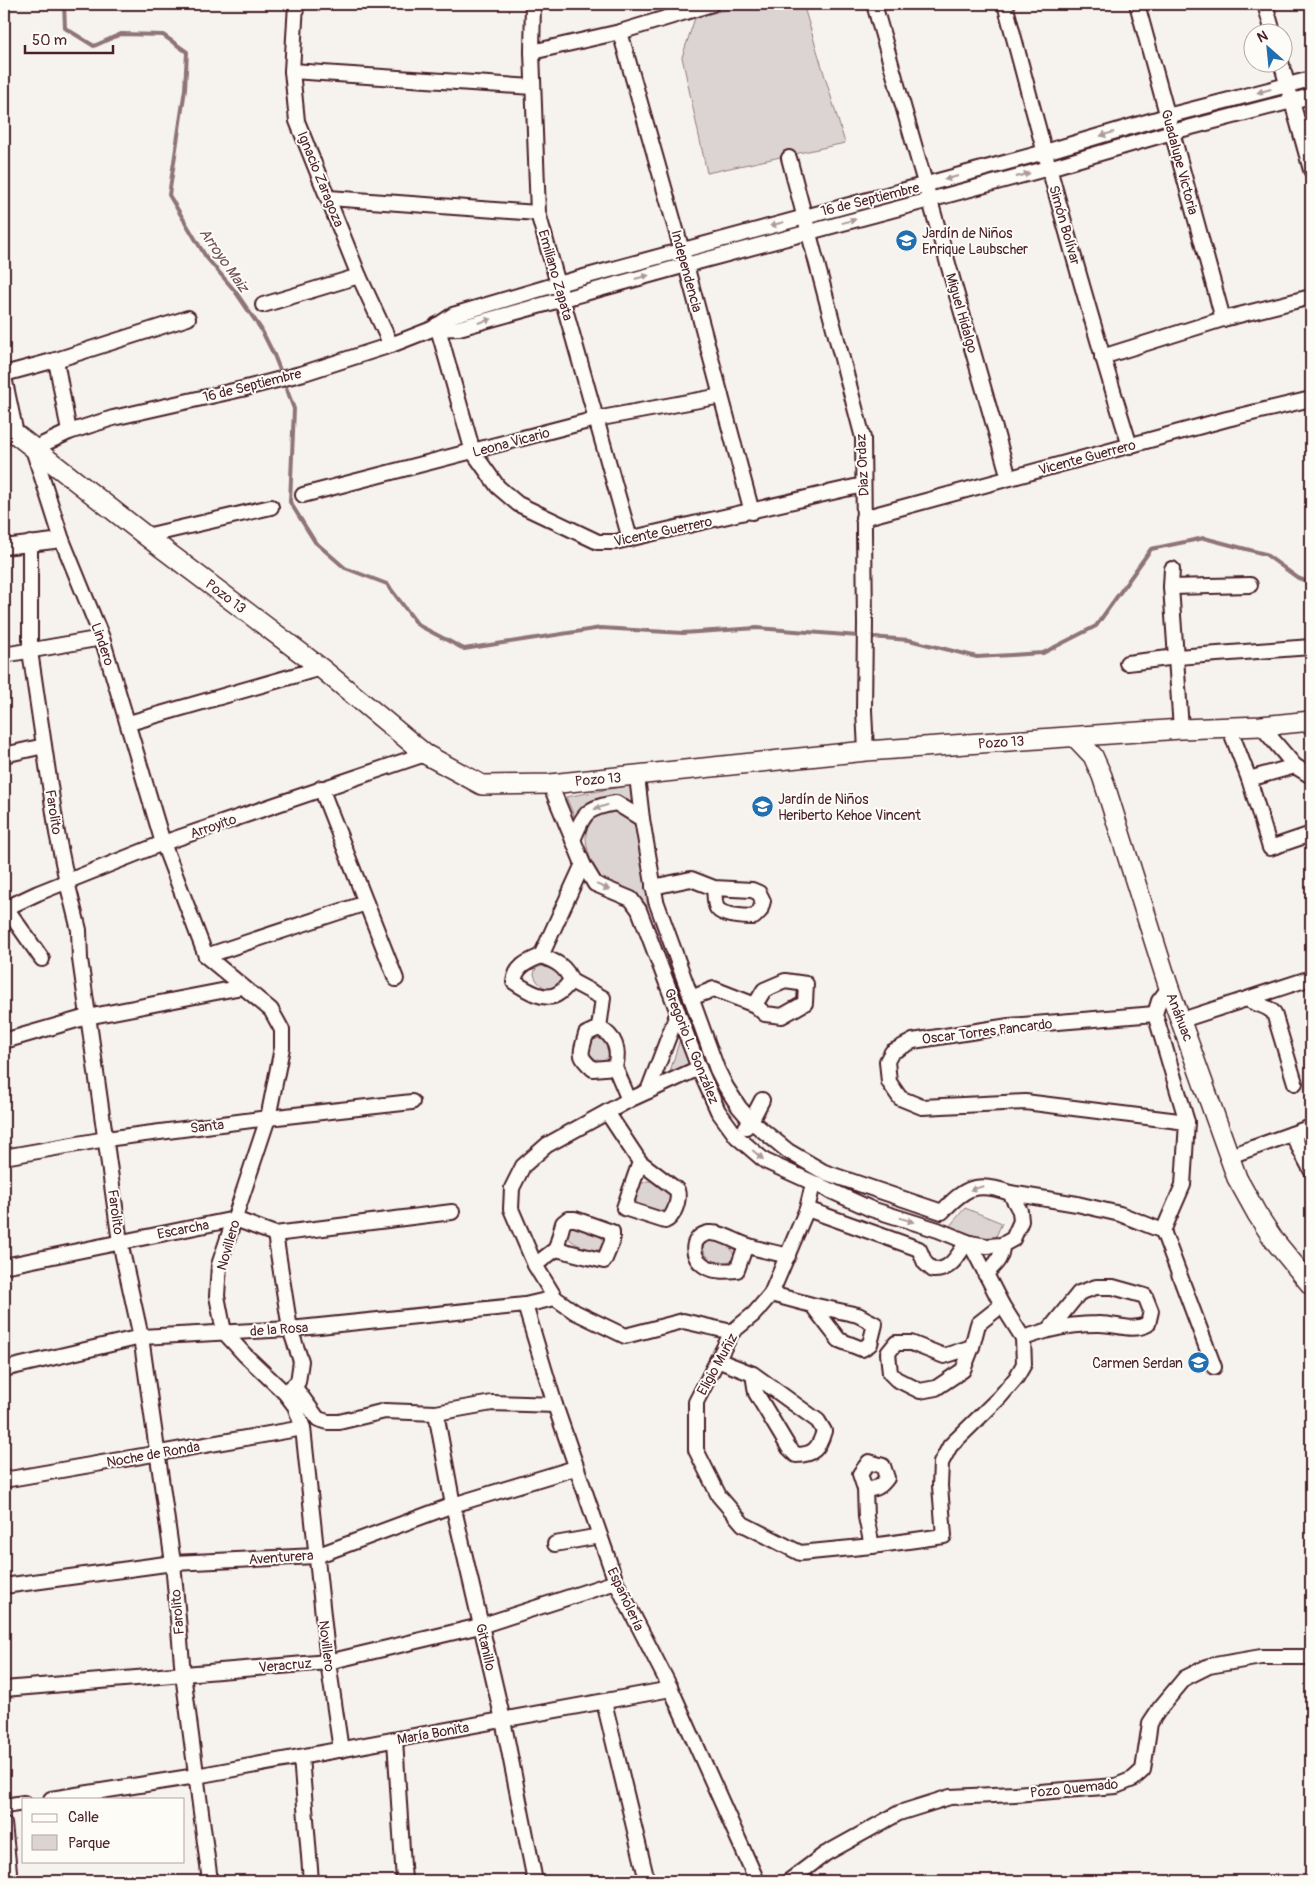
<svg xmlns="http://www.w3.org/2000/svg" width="1315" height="1885" font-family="Pangolin,sans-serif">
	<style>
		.green { fill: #dcd4d2; stroke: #937a7e }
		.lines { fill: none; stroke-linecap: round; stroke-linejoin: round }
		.stream { stroke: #8e7378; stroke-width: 4 }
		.street-casing { stroke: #4a1f2b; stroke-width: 18 }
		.secondary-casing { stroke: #4a1f2b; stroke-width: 22 }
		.street { stroke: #fdfcf7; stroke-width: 14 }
		.secondary { stroke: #fdfcf7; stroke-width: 19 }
		.oneway { fill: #ac999b }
		.labels { text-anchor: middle; stroke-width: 4; stroke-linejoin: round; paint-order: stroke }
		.street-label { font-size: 14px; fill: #4a1f2b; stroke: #fdfcf7 }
		.poi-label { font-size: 14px; fill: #4a1f2b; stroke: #fdfcf7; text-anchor: start }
		.water-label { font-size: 15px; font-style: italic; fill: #725058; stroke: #fdfcf7 }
	</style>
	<rect width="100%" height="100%" fill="#f6f3ef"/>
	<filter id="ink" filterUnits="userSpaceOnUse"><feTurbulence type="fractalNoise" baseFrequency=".02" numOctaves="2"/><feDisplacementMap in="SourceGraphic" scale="10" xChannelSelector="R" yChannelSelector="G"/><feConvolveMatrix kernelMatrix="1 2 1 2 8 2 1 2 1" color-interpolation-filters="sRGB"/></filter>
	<g filter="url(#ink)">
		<g class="green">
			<path d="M 746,4 L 803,4 L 845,143 L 707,173 L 682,57 L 695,18 Z"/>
			<path d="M 631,785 L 639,813 L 619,803 L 577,823 L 566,797 Z"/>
			<path d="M 614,808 L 634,816 L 650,901 L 647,906 L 638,898 L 600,881 C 591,862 574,827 599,813 C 603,810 609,809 614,808 Z"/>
			<path d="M 545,965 L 555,968 L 568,980 L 551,991 C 543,987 536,983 534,974 L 536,968 Z"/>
			<path d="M 593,1031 L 610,1043 L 609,1061 L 605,1065 L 588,1061 L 590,1033 Z"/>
			<path d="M 680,1039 L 692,1063 L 669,1075 Z"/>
			<path d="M 647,1181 C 661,1181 668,1187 674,1199 L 664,1214 C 645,1209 630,1211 638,1185 Z"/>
			<path d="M 965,1208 L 1002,1223 L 994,1241 L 983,1245 L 948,1228 Z"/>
			<path d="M 571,1227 C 585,1227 598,1232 606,1243 L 603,1250 C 588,1251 576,1246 566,1236 L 567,1228 Z"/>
			<path d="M 717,1240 C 726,1243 732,1247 734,1256 C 727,1271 702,1260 703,1245 L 708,1241 Z"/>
		</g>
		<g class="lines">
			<g class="stream">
				<path d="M 64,4 L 65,28 L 94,46 L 121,34 L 163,35 L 187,52 L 185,89 L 169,195 L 206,257 L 235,291 L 261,329 L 274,355 L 282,375"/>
				<path d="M 284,382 L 294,409 L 290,502 L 315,542 L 345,568 L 387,584 L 418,625 L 464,649 L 601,628 L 683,633 L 757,628 L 909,640 L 977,657 L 1043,653 L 1096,626 L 1151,549 L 1204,538 L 1265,554 L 1298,578 L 1311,583"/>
			</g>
			<defs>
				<g id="street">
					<path d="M 296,4 L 292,71 L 297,121 L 359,276 L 391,345"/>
					<path d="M 533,4 L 532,52 L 538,213 L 630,539"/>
					<path d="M 874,4 L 1009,478"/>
					<path d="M 1005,4 C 1044,152 1084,299 1130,446"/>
					<path d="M 1137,4 L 1223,319"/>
					<path d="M 1265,4 L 1273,32"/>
					<path d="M 620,32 L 686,265 L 752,512"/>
					<path d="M 532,52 L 620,32 L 712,4"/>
					<path d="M 1281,62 L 1311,170"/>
					<path d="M 292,71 L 533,87"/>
					<path d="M 789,158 L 863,438 L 865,623 L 864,710 L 866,751"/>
					<path d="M 329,198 L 538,213"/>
					<path d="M 263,305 L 359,276"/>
					<path d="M 437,325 L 473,452 L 498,487 L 518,504 L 598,542 L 615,542 L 863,485"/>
					<path d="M 432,329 L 459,328 L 686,265 L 1049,168 L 1172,132 L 1311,96"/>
					<path d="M 1102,357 L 1223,319 L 1311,297"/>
					<path d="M 56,360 L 69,432"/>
					<path d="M 4,374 L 56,360 L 188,318"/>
					<path d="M 4,377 L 16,434"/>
					<path d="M 303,495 L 596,419 L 721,396"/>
					<path d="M 863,518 L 1227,419 L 1311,399"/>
					<path d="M 146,536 L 271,507"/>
					<path d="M 30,543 L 30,651 L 57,833 L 67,882 L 79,930 L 80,959 L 120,1242 L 141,1337 L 173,1563 L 183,1674 L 210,1881"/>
					<path d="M 4,547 L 62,540"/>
					<path d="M 1172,569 L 1171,587 L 1181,729"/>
					<path d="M 1171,587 L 1250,585"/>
					<path d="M 4,655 L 102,638"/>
					<path d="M 1127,663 L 1177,657 L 1311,647"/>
					<path d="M 129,723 L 321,668"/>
					<path d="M 1261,726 L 1295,766 L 1311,776"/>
					<path d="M 1229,727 L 1249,779 L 1270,848 L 1311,834"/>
					<path d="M 4,755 L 44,746"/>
					<path d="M 1249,779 L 1295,766"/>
					<path d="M 550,784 L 583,864 L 595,884 L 631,899 L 639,910 L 699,1068 L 718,1111 L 737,1137 L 765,1161 L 871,1209 L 938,1230 L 970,1243 L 987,1246 L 1002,1245 L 1013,1239 L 1021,1221 L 1020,1211 L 1010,1193 C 977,1181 965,1187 942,1212 L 824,1172 L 788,1151 L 751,1121 L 739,1107 L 726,1087 L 717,1069 L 656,901 L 642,819 L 637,776"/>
					<path d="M 321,788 L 396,979"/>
					<path d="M 573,840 C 584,813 586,808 616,803 L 642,819"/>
					<path d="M 653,887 L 691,879 L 714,888 L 752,890 L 759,893 L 763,901 L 760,911 L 754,917 C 746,917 721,916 717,908 C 714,903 715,894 714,888"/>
					<path d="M 4,905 L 42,959"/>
					<path d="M 4,909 L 38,893 L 163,843 L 425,754"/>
					<path d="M 206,956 L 366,903"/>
					<path d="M 541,956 C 555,961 566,966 571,981 C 567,985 564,990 559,993 C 546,1003 526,990 514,982 C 516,966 527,962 541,956 L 583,864"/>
					<path d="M 571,981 L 603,998 L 599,1028"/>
					<path d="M 1169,988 L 1159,1001 L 1155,1014 L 1187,1122 L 1183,1185 L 1163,1231 L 1214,1367"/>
					<path d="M 691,998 L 714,989 L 755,1005 L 765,1014 L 782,1016 L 805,1003 L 806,984 L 785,981 L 764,990 L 755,1005"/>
					<path d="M 1247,999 C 1258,1006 1265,1004 1274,1013 L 1295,1083"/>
					<path d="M 1155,1014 L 1009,1026 L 913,1041 L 892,1052 L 887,1061 L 889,1082 L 900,1098 L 922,1107 L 1025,1102 L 1187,1122"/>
					<path d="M 1182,1020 L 1311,978"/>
					<path d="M 4,1041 L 87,1017 L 242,987"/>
					<path d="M 615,1067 L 593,1069 C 577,1055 581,1054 586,1034 L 599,1028 C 615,1036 620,1050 615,1067 L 629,1100"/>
					<path d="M 699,1068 L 629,1100 L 547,1145 L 523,1166 L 512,1188 L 511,1209 L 535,1265 L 555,1298 L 575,1312 L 625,1336 L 683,1321 L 732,1332"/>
					<path d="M 648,1091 L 678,1012"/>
					<path d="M 607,1112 L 640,1162 L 677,1190 C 680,1199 674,1218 665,1221 L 624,1208 L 640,1162"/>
					<path d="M 746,1127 L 751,1121 L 762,1100"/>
					<path d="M 1292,1134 L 1311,1170"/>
					<path d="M 1230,1156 L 1311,1127"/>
					<path d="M 4,1157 L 106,1139 L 268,1118 L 412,1102"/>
					<path d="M 813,1184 L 807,1209 L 771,1294 L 754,1314 L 732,1332 L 696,1402 L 696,1450 L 719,1496 L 743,1524 L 800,1553 L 872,1546 L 944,1536 L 940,1486 L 941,1463 L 950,1446 L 999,1398 L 1016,1378 L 1024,1364 L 1023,1338 L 1002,1305 L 970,1243"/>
					<path d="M 1010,1193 L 1077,1204 L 1120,1214 L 1163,1231"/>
					<path d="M 807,1209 L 919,1249 L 925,1263 L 933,1270 C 951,1271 958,1255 967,1242"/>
					<path d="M 275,1234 L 290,1329 L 301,1361 L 298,1382 L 287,1391"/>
					<path d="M 746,1245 L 737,1270 C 726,1271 712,1272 703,1265 C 690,1255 691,1236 709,1233 C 722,1232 734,1241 746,1245 C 759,1250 774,1252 788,1256"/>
					<path d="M 535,1265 L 556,1249 L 563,1223 L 568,1219 L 575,1219 L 612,1232 L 612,1242 L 604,1261 L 556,1249"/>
					<path d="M 4,1266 L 235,1219 L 275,1234 L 452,1212"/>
					<path d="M 985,1274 C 995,1265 1002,1259 1002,1245"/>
					<path d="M 771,1294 L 812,1305 L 858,1315 L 875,1324 L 870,1344 L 862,1349 L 839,1340 L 812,1305"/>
					<path d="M 525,1305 L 555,1405 L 616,1582 L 671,1689 L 757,1881"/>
					<path d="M 1023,1338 L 1049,1330 L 1079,1293 L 1096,1287 L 1113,1287 L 1145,1296 L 1151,1311 L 1148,1324 C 1131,1333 1115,1323 1097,1324 C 1081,1324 1065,1326 1049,1330"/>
					<path d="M 972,1347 L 944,1356 L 911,1343 L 896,1343 L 888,1353 L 890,1373 L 896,1379 L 920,1391 L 936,1388 L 963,1370 L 972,1347 L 978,1324 L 1002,1305"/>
					<path d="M 717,1360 L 753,1374 L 818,1421 L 824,1431 C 819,1448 814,1455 796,1455 L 789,1448 L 756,1393 L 753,1374"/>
					<path d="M 4,1369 L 141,1337 L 290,1329 L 525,1305 L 555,1298"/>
					<path d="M 294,1386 L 318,1419 L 328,1422 L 339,1422 L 385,1411 L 436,1413 L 492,1403 L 555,1405"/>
					<path d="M 436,1413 L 453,1505 L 503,1720 L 535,1881"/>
					<path d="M 4,1480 L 303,1428"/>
					<path d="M 865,1489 C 876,1490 881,1486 887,1478 L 883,1466 L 869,1462 L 860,1474 L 865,1489 L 866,1517 L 872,1546"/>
					<path d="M 555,1544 L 600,1536"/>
					<path d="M 4,1586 L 173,1563 L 316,1556 L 453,1505 L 575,1468"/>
					<path d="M 4,1689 L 328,1662 L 480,1626 L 616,1582"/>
					<path d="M 604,1702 L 647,1881"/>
					<path d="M 395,1740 L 404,1881"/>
					<path d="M 341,1750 L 328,1662 L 303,1428 L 295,1406 L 285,1393 L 245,1355 L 224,1332 L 217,1296 L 219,1265 L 268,1118 L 282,1048 L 282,1030 L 271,1010 L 206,956 L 163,843 L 102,638 L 62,540 L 33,449 L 69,432 L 113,418 L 242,389 L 304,373 L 391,345 L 432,329 L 453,315 L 558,284 L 1045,152 L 1167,116 L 1311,79"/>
					<path d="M 301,1757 L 311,1881"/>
					<path d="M 51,1799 L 196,1776 L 671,1689"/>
					<path d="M 4,1806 L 24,1803"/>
					<path d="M 4,1824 L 10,1881"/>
					<path d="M 789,1881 L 825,1854 L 899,1813 L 950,1797 L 1015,1794 L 1116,1786 L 1133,1779 L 1143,1770 L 1150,1723 L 1160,1708 L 1185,1678 L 1209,1666 L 1261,1657 L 1311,1657"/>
				</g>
				<g id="secondary">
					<path d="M 4,425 L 146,536 L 321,668 L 425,754 L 482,785 L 550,784 L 866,751 L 1181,729 L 1261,726 L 1311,721"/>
					<path d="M 1075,737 L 1093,756 L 1102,776 L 1169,988 L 1237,1178 L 1257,1214 L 1274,1240 L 1311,1285"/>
				</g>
			</defs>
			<use href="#street" class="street-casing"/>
			<use href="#secondary" class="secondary-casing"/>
			<use href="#street" class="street"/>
			<use href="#secondary" class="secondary"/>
		</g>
		<defs><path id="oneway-solid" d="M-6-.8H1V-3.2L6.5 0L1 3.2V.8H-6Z" transform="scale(1.25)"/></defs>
		<g class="oneway">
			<use href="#oneway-solid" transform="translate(1264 91) rotate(165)"/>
			<use href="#oneway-solid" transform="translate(1107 134) rotate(164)"/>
			<use href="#oneway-solid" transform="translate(1023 175) rotate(-15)"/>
			<use href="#oneway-solid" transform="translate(951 178) rotate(165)"/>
			<use href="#oneway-solid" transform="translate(849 221) rotate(-15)"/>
			<use href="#oneway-solid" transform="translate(777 224) rotate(165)"/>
			<use href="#oneway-solid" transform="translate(642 277) rotate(-15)"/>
			<use href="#oneway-solid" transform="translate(485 321) rotate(-16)"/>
			<use href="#oneway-solid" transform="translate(601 807) rotate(162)"/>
			<use href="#oneway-solid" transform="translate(603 887) rotate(22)"/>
			<use href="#oneway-solid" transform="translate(758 1155) rotate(41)"/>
			<use href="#oneway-solid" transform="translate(977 1188) rotate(164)"/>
			<use href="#oneway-solid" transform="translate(907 1220) rotate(17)"/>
		</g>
	</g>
	<defs>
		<symbol id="school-disc" viewBox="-11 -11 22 22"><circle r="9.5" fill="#1f6fb2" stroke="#fdfcf7"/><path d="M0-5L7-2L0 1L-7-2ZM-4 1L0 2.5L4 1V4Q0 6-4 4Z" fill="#fff"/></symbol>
	</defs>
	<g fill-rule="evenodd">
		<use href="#school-disc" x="894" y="228" width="25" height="25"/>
		<use href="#school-disc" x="750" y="794" width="25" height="25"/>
		<use href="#school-disc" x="1186" y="1350" width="25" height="25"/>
	</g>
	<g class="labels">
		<g class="street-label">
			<text transform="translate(1180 162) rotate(75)" y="5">Guadalupe Victoria</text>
			<text transform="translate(321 179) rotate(68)" y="5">Ignacio Zaragoza</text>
			<text transform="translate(870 199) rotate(-14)" y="5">16 de Septiembre</text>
			<text transform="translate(1065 225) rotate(74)" y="5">Simón Bolívar</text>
			<text transform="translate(687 271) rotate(75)" y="5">Independencia</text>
			<text transform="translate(556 275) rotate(74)" y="5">Emiliano Zapata</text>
			<text transform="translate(962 313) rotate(74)" y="5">Miguel Hidalgo</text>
			<text transform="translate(252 385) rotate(-14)" y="5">16 de Septiembre</text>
			<text transform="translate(511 442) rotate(-15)" y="5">Leona Vicario</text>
			<text transform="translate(1087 457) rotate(-15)" y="5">Vicente Guerrero</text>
			<text transform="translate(862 465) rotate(-93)" y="5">Diaz Ordaz</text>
			<text transform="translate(663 531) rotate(-12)" y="5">Vicente Guerrero</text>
			<text transform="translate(226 596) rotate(37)" y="5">Pozo 13</text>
			<text transform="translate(103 644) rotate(71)" y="5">Lindero</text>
			<text transform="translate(1001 742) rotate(-4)" y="5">Pozo 13</text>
			<text transform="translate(598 779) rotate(-5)" y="5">Pozo 13</text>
			<text transform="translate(54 812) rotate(81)" y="5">Farolito</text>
			<text transform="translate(213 826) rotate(-19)" y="5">Arroyito</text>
			<text transform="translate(1180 1017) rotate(69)" y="5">Anáhuac</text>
			<text transform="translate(987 1031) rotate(-7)" y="5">Oscar Torres Pancardo</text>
			<text transform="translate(692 1046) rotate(68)" y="5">Gregorio L. González</text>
			<text transform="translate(207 1126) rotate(-7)" y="5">Santa</text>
			<text transform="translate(116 1212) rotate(82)" y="5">Farolito</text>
			<text transform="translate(183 1229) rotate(-11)" y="5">Escarcha</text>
			<text transform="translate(228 1245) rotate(-74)" y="5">Novillero</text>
			<text transform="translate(279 1329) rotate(-4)" y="5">de la Rosa</text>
			<text transform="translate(717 1364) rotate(-61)" y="5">Eligio Muñiz</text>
			<text transform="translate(153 1454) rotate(-10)" y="5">Noche de Ronda</text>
			<text transform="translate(281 1557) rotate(-4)" y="5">Aventurera</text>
			<text transform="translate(626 1599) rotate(65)" y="5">Españolería</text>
			<text transform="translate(177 1612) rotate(-95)" y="5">Farolito</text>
			<text transform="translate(327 1646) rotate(83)" y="5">Novillero</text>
			<text transform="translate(486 1647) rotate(77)" y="5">Gitanillo</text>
			<text transform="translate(285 1665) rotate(-5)" y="5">Veracruz</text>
			<text transform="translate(433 1733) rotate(-10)" y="5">María Bonita</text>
			<text transform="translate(1074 1788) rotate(-6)" y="5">Pozo Quemado</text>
		</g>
		<g class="poi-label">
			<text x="922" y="238">Jardín de Niños<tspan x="922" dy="16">Enrique Laubscher</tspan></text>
			<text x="778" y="804">Jardín de Niños<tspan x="778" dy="16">Heriberto Kehoe Vincent</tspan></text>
			<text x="1183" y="1368" text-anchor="end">Carmen Serdan</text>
		</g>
		<g class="water-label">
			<text transform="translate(224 260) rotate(55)" y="5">Arroyo Maiz</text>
		</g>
	</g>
	<rect width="1315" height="1885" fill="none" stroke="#fdfcf7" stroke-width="20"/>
	<rect x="10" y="10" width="1295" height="1865" fill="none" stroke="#4a1f2b" stroke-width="2" filter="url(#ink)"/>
	<rect x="22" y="1798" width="162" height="65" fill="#fdfcf7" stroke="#b5a4a5"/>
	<rect x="32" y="1814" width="25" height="8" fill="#fdfcf7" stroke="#b5a4a5"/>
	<text x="68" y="1822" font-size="15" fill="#4a1f2b">Calle</text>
	<rect x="32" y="1835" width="25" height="15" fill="#dcd4d2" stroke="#b5a4a5"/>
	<text x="68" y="1848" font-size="15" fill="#4a1f2b">Parque</text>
	<g transform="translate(1268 48) rotate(333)"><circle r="24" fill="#fdfcf7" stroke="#b5a4a5"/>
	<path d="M0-4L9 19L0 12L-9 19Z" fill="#1f6fb2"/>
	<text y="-8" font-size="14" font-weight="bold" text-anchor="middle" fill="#4a1f2b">N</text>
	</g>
	<path d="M25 45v8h88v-8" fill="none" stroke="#4a1f2b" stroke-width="2.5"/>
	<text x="32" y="45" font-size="15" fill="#4a1f2b" stroke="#fdfcf7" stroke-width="4" paint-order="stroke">50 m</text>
</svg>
